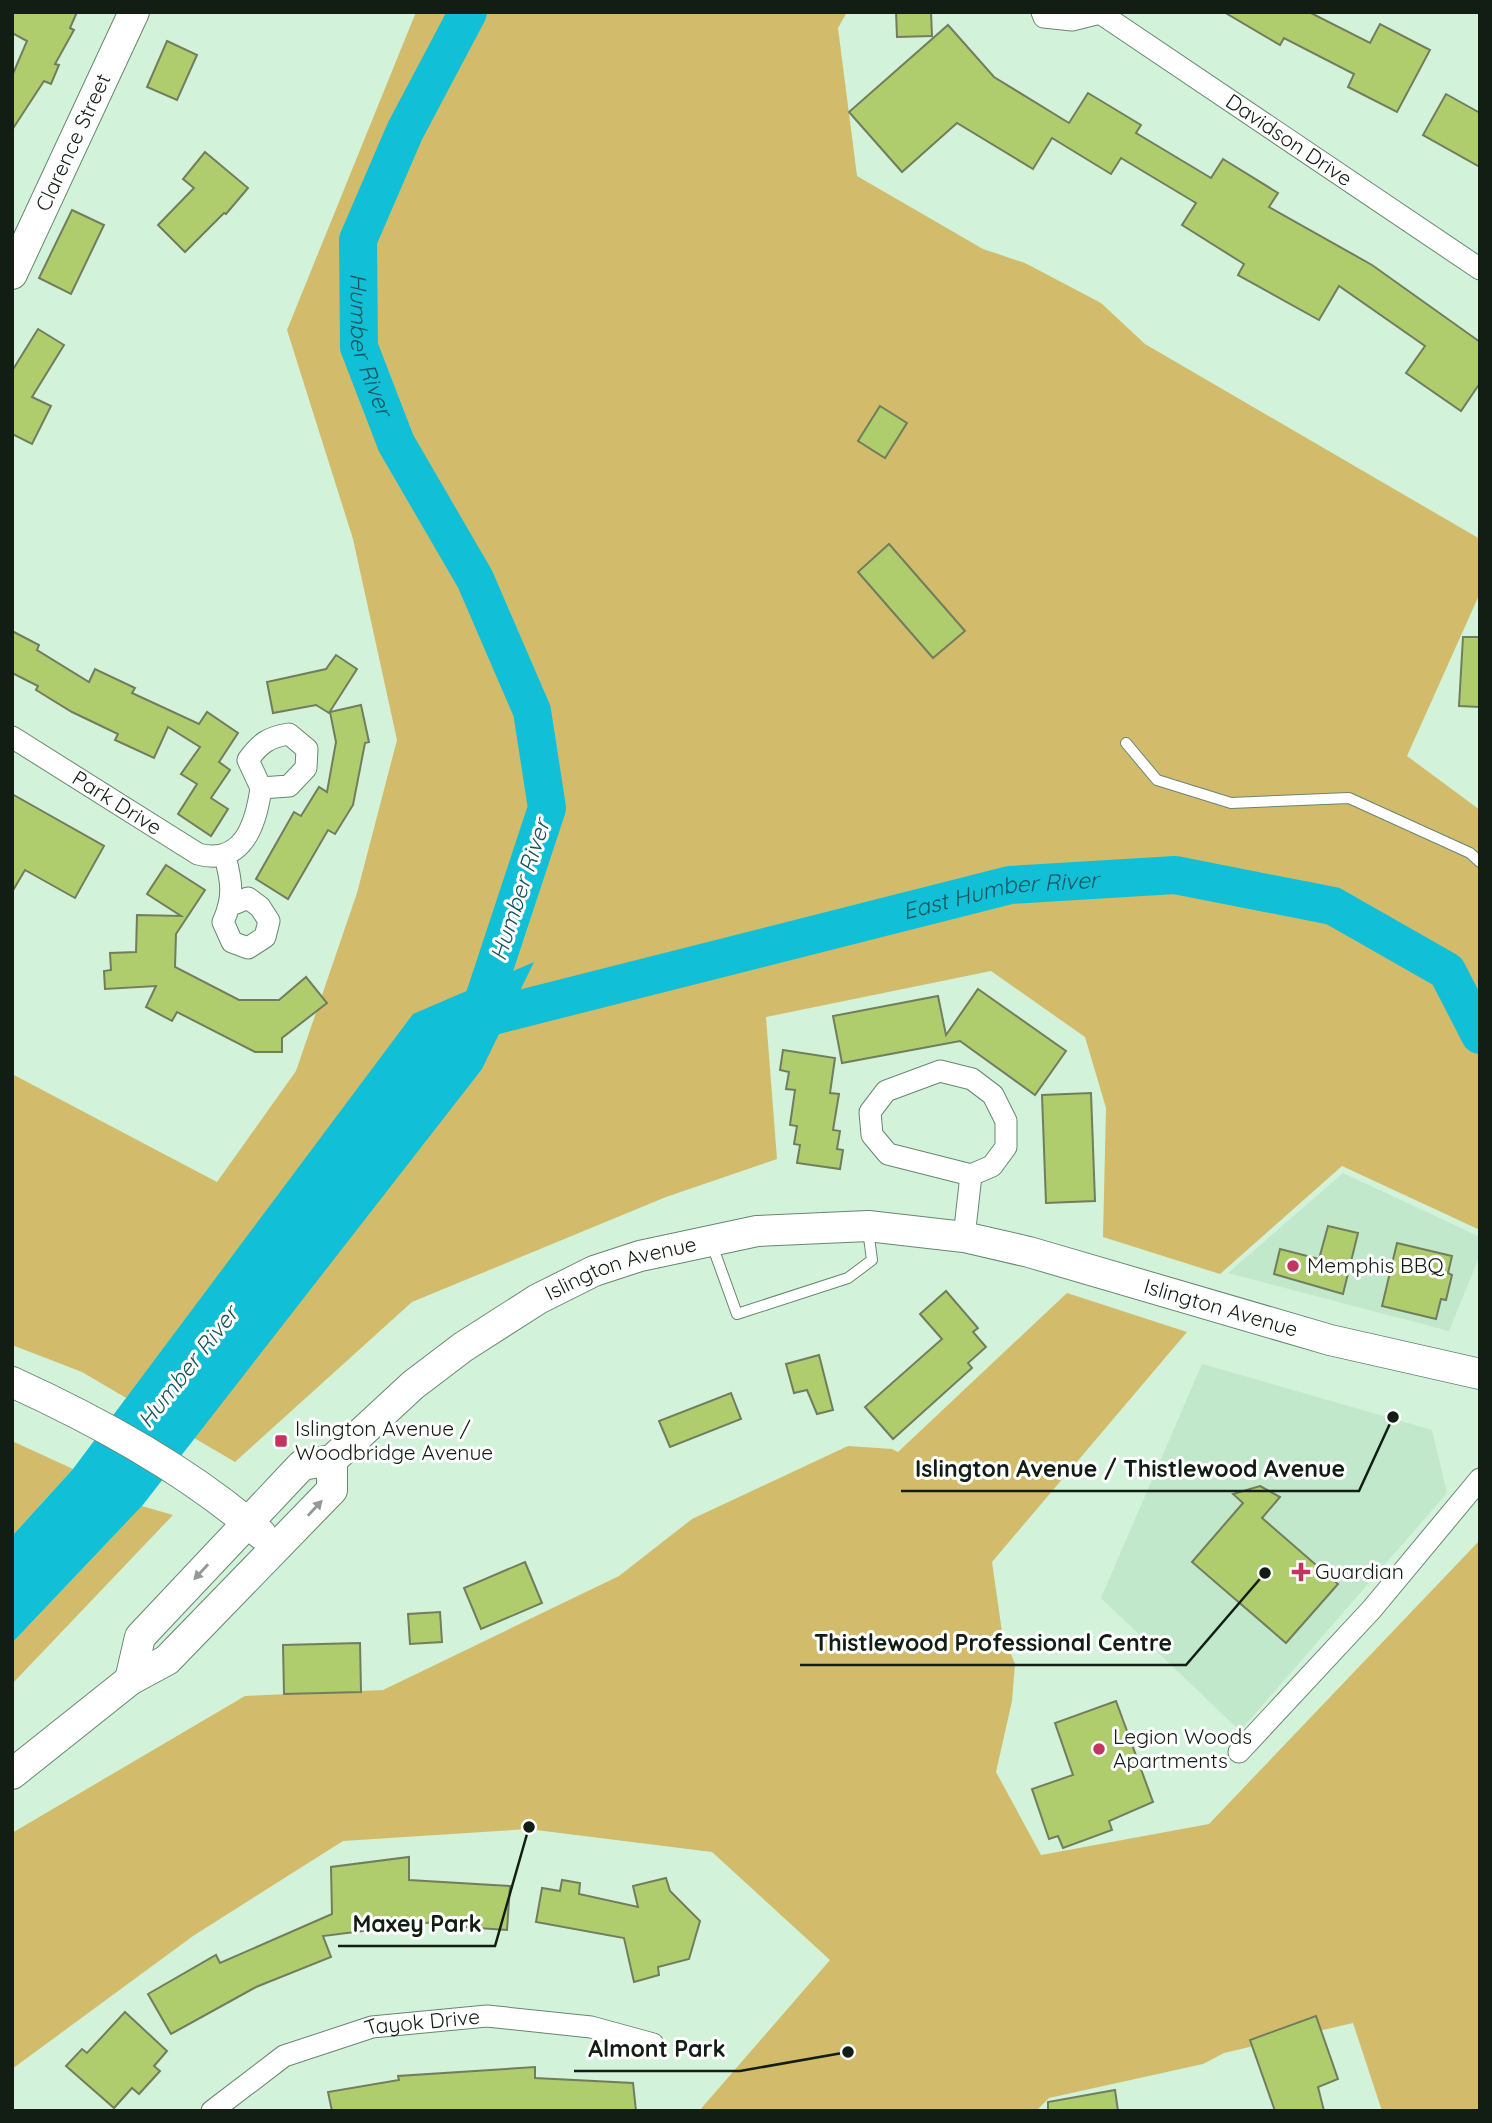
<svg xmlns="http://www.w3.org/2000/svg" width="1492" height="2123" font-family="Quicksand,sans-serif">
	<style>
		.built { fill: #c1e8ca }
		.green { fill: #d2bc6b }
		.water { fill: #11c0d6 }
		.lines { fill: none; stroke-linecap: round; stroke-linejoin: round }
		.river { stroke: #11c0d6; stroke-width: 38 }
		.building { fill: #b0cd6e; stroke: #727d5e; stroke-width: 2 }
		.lane-casing { stroke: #698670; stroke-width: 12 }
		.street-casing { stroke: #698670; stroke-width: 23 }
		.secondary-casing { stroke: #698670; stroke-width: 32 }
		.lane { stroke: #fff; stroke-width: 10 }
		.street { stroke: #fff; stroke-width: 21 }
		.secondary { stroke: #fff; stroke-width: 30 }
		.oneway { fill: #949995 }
		.poi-dot { fill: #c33560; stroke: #fff; stroke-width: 2.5 }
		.labels { text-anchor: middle; stroke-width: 6; stroke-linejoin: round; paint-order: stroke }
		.street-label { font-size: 21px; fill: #121d14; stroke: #fff }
		.poi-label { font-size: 21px; fill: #121d14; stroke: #fff; text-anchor: start }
		.water-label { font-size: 23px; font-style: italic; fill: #16545e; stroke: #fff }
		.leader { fill: none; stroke: #121d14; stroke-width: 2.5 }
		.callout-dot { fill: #121d14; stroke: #fff; stroke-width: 2.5 }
		.callout-label { font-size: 23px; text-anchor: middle; font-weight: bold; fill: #121d14; stroke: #fff; stroke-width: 6; stroke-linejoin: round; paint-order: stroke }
	</style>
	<rect width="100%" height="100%" fill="#d2f2d9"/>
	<g class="built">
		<path d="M 1343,1173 L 1480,1237 L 1480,1255 L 1449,1331 L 1228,1273 Z"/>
		<path d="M 1202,1364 L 1432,1430 L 1447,1493 L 1240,1731 L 1101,1598 Z"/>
	</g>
	<g class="green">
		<path d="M 416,12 L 847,12 L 838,28 L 857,176 L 983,249 L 1025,263 L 1101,303 L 1145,344 L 1480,539 L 1480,593 L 1407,756 L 1480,810 L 1480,1230 L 1342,1166 L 1220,1274 L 1103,1237 L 1106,1108 L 1085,1037 L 991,971 L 766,1017 L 777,1159 L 666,1197 L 412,1302 L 235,1462 L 82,1372 L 12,1345 L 12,1074 L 217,1182 L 296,1071 L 357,893 L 397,740 L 353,539 L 287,330 Z"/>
		<path d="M 1067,1293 L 1187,1332 L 992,1562 L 1002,1632 L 1015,1664 L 1012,1701 L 996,1772 L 1041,1855 L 1209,1824 L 1480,1540 L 1480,2111 L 1382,2111 L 1353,2023 L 1224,2053 L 1203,2064 L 1049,2098 L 1036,2111 L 699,2111 L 830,1960 L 712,1852 L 528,1829 L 343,1841 L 193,1936 L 12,2069 L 12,1833 L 245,1696 L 383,1690 L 619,1576 L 692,1519 L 848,1446 L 892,1449 L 898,1452 Z"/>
		<path d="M 12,1441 L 73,1469 L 12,1536 Z"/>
		<path d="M 142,1506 L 173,1515 L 12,1684 L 12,1643 Z"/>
	</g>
	<path class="water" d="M 534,962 L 482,1069 L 142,1506 L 12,1643 L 12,1536 L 73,1469 L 413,1014 Z"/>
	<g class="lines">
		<g class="river">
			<path id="s1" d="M 468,12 L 405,131 L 358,240 L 359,347 L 396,443 L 475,579 L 532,711 L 547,808 L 477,1020 L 471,1026"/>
			<path id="s2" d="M 477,1020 L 1010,885 L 1175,875 L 1333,906 L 1447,971 L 1480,1035"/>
		</g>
	</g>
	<g class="building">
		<path d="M 12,12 L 77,12 L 70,28 L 74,30 L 55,64 L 59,65 L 51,84 L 44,81 L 12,130 L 12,76 L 27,41 L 12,33 Z"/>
		<path d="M 896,12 L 931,12 L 932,36 L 897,37 Z"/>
		<path d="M 1224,12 L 1309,12 L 1370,43 L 1380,24 L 1430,50 L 1397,112 L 1348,87 L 1354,74 L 1284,38 L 1280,45 Z"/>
		<path d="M 948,25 L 994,77 L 1069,123 L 1088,93 L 1141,125 L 1136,133 L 1211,178 L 1223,159 L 1278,193 L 1269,207 L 1372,265 L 1480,342 L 1480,383 L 1461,411 L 1406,373 L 1425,346 L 1339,286 L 1319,320 L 1238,275 L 1244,264 L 1182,225 L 1196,203 L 1121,158 L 1111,174 L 1052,138 L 1033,169 L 957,123 L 902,172 L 849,112 Z"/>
		<path d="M 167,41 L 197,55 L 177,100 L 147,87 Z"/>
		<path d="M 1446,94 L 1480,113 L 1480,167 L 1423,135 Z"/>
		<path d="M 205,152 L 248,188 L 226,214 L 224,213 L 185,252 L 158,225 L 194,188 L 183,179 Z"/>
		<path d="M 72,210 L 104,225 L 71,294 L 39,278 Z"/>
		<path d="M 38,329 L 64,345 L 32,397 L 51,406 L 32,444 L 12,434 L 12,371 Z"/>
		<path d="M 880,406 L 907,423 L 885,458 L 858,441 Z"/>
		<path d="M 889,544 L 965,631 L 933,658 L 858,572 Z"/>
		<path d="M 12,631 L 39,645 L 37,650 L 89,682 L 95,669 L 135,688 L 132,693 L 199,724 L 207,712 L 238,733 L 219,762 L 230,770 L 211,798 L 228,809 L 211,836 L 178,814 L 197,784 L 181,774 L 200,747 L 168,727 L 154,758 L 115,740 L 118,734 L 72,712 L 36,690 L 38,686 L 12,673 Z"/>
		<path d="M 1463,637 L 1480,637 L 1480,707 L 1459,706 Z"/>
		<path d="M 336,655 L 357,669 L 329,713 L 316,705 L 273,713 L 267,682 L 326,669 Z"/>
		<path d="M 361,705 L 369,742 L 365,743 L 353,805 L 335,834 L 328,830 L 288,899 L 256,879 L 294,812 L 301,816 L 319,787 L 327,792 L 336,742 L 330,712 Z"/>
		<path d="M 12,794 L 104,846 L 75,898 L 25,870 L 12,892 Z"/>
		<path d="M 166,865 L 205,890 L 176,934 L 175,967 L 239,1000 L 279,1000 L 306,977 L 327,1003 L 282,1038 L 282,1052 L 255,1052 L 177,1012 L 172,1021 L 146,1007 L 156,986 L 105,989 L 104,971 L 111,970 L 110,953 L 136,952 L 137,915 L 181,916 L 147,894 Z"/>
		<path d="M 978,989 L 1066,1051 L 1035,1095 L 960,1041 L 842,1063 L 833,1016 L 938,996 L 946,1035 Z"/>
		<path d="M 783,1050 L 835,1058 L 830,1093 L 839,1094 L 833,1130 L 840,1131 L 837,1149 L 843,1150 L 840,1169 L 797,1163 L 800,1145 L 794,1144 L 797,1126 L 790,1125 L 795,1090 L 786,1089 L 789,1072 L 780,1070 Z"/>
		<path d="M 1091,1093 L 1095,1201 L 1046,1203 L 1042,1095 Z"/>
		<path d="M 1328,1226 L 1358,1233 L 1343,1294 L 1274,1274 L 1280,1249 L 1319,1259 Z"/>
		<path d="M 1397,1243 L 1452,1256 L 1448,1273 L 1452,1275 L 1446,1300 L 1441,1299 L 1436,1319 L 1382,1306 Z"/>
		<path d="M 946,1291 L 978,1328 L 973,1332 L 986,1347 L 968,1363 L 972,1368 L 893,1439 L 865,1407 L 942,1339 L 920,1314 Z"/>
		<path d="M 819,1355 L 833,1410 L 817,1414 L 807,1390 L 794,1393 L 786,1364 Z"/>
		<path d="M 731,1393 L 741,1419 L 670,1447 L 659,1421 Z"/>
		<path d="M 1260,1486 L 1280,1497 L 1262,1518 L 1338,1584 L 1286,1643 L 1192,1562 L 1243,1503 L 1233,1494 Z"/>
		<path d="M 525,1562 L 542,1603 L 481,1629 L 464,1588 Z"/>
		<path d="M 440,1612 L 442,1642 L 410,1644 L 408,1614 Z"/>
		<path d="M 360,1643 L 361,1692 L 284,1694 L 283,1645 Z"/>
		<path d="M 1116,1701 L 1153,1802 L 1109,1821 L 1112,1830 L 1063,1848 L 1058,1836 L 1049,1839 L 1032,1789 L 1073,1775 L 1055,1723 Z"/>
		<path d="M 409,1857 L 409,1880 L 510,1886 L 507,1930 L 434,1925 L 434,1922 L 323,1936 L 331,1957 L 256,1987 L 171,2034 L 148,1994 L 216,1955 L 220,1963 L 332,1914 L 331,1867 Z"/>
		<path d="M 666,1878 L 670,1891 L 700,1921 L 689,1959 L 658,1967 L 659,1975 L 634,1982 L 624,1938 L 536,1922 L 542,1888 L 560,1891 L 562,1880 L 580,1883 L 579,1894 L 638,1907 L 633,1886 Z"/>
		<path d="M 125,2012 L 167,2051 L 154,2066 L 160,2071 L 139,2094 L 132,2088 L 114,2108 L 66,2066 L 82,2049 L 87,2053 Z"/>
		<path d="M 1316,2016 L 1338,2079 L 1318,2087 L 1324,2111 L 1275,2111 L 1250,2040 Z"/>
		<path d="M 535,2067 L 535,2078 L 633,2083 L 636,2111 L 332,2111 L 328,2092 L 399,2080 L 398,2076 Z"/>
		<path d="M 1115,2090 L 1118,2111 L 1048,2111 L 1048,2102 Z"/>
	</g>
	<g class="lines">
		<defs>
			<g id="lane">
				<path d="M 1126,743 L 1157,780 L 1231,803 L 1349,798 L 1470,853 L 1480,862"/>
				<path d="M 711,1242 L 737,1314 L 848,1278 L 872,1260 L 868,1230"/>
			</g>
			<g id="street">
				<path id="s3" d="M 1042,12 L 1044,17 L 1072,20 L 1100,13 L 1480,269"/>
				<path id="s4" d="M 12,737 L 198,854 C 243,866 256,824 261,788 L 289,786 L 306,768 L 307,749 L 289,734 C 269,737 260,743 248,760 L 261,788"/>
				<path d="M 225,857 C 232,882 234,898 223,922 L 232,942 L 248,948 L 265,937 L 269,921 L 260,907 L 248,898 L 231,905"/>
				<path d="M 940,1071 L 972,1079 L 993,1095 L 1006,1121 L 1006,1147 L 992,1166 L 971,1175 L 888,1154 L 872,1135 L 870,1112 L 886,1091 Z"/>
				<path d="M 964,1237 L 971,1175"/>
				<path d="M 1239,1752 L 1372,1609 L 1480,1479"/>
				<path id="s5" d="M 212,2111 L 284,2056 L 372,2027 L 487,2016 L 591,2027 L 653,2044"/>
			</g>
			<g id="secondary">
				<path id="s6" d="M 12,274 L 134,12"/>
				<path d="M 12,1382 C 100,1422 189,1471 261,1534"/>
				<path id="s7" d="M 130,1680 L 140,1637 L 302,1465 L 332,1460 L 413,1385 L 463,1347 L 538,1299 L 594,1271 L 640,1256 L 757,1231 L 868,1226 L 964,1237 L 1029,1252 L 1330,1340 L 1480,1374"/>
				<path d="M 12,1774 L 130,1680 L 167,1660 L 332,1490 L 332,1460"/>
			</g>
		</defs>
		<use href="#lane" class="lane-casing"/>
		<use href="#street" class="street-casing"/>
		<use href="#secondary" class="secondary-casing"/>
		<use href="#lane" class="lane"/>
		<use href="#street" class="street"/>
		<use href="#secondary" class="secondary"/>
	</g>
	<defs><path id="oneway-solid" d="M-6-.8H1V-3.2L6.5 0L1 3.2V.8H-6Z" transform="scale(1.75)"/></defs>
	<g class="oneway">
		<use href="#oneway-solid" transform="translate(315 1508) rotate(-47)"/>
		<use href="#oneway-solid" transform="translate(201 1572) rotate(133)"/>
	</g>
	<g class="poi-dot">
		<circle cx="1293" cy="1266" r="7"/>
		<rect x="274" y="1434" width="14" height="14" rx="3.5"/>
		<path d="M1297.5 1561.5h7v7h7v7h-7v7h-7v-7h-7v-7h7z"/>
		<circle cx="1099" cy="1749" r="7"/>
	</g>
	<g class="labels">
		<g class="street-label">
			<text dy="7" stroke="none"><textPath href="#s3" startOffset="290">Davidson Drive</textPath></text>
			<text dy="7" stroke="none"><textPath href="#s6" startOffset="145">Clarence Street</textPath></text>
			<text dy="7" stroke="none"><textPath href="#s4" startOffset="124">Park Drive</textPath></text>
			<text dy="7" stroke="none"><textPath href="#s7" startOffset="662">Islington Avenue</textPath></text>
			<text dy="7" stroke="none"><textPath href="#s7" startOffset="1278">Islington Avenue</textPath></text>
			<text dy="7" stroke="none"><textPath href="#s5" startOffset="234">Tayok Drive</textPath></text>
		</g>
		<g class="poi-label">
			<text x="1307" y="1273">Memphis BBQ</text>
			<text x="295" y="1436">Islington Avenue /<tspan x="295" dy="24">Woodbridge Avenue</tspan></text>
			<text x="1315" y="1579">Guardian</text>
			<text x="1113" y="1744">Legion Woods<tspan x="1113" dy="24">Apartments</tspan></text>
		</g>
		<g class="water-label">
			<text dy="8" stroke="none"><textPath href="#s1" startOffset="360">Humber River</textPath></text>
			<text transform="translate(520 890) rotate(-72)" y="8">Humber River</text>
			<text dy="8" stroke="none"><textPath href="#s2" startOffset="539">East Humber River</textPath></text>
			<text transform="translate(188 1367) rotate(-52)" y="8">Humber River</text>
		</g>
	</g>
	<path class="leader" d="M1393 1417L1359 1491H901M1265 1573L1186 1665H800M529 1827L495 1946H338M848 2052L740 2071H574"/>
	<g class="callout-dot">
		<circle cx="1393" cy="1417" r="7"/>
		<circle cx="1265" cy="1573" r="7"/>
		<circle cx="529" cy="1827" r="7"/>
		<circle cx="848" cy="2052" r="7"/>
	</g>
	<g class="callout-label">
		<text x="1130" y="1477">Islington Avenue / Thistlewood Avenue</text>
		<text x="993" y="1651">Thistlewood Professional Centre</text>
		<text x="417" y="1932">Maxey Park</text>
		<text x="657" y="2057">Almont Park</text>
	</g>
	<rect width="1492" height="2123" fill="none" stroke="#121d14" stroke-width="28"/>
</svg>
